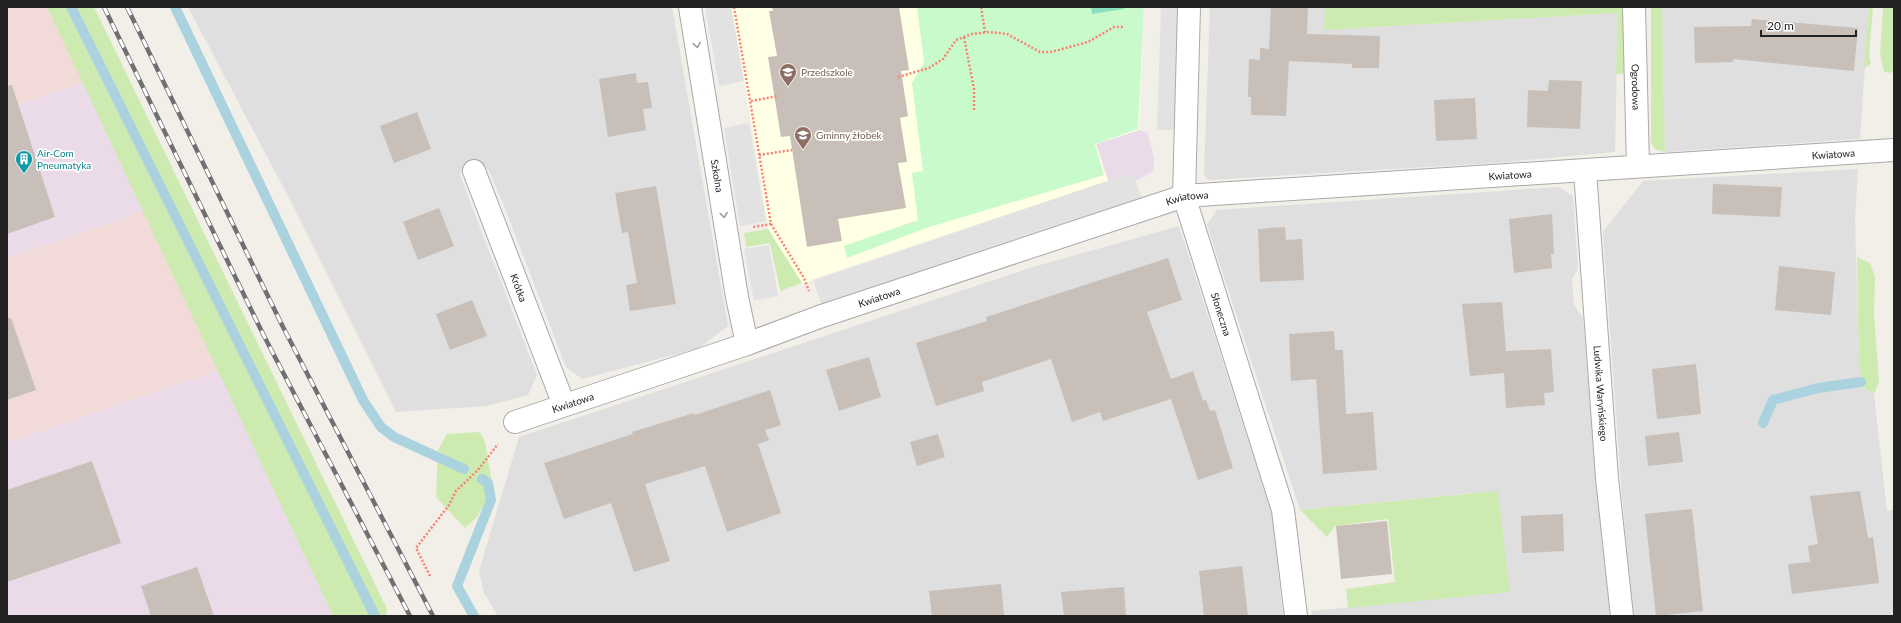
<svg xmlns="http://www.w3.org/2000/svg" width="1901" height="623" font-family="Lato,sans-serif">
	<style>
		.residential { fill: #e0dfdf }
		.commercial { fill: #f2dad9 }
		.industrial { fill: #ebdbe8 }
		.education { fill: #ffffe5 }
		.grass { fill: #cdebb0 }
		.park { fill: #c8facc }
		.pitch { fill: #88e0be }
		.parking { fill: #e2e2e2 }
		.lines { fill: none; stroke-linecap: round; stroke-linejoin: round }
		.stream { stroke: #aad3df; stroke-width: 10 }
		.building { fill: #c7bfb8 }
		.minor-casing { stroke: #a9a9a9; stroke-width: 24 }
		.path { stroke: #fa8072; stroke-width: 2.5; stroke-dasharray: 2 2; stroke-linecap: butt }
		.minor { stroke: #fff; stroke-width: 22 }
		.rail-casing { stroke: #707070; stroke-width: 4.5 }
		.rail { stroke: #fff; stroke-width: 3; stroke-dasharray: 9; stroke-linecap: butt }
		.oneway { stroke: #9c9c9c }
		.labels { text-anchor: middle; stroke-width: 3.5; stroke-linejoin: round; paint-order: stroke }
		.education-label { font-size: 10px; fill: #785e54; stroke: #fff; text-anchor: start }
		.street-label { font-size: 10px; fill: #222; stroke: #fff }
		.culture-label { font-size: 10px; fill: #0d838f; stroke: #fff; text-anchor: start }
	</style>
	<rect width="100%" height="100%" fill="#f2efe9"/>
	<g class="residential">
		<path d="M 188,7 L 672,7 L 728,326 L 699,348 L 582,379 L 566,367 L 503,203 L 488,169 L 459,173 L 537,375 L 528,395 L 486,406 L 396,412 L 290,200 Z"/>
		<path d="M 1210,7 L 1325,7 L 1325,30 L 1618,13 L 1615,152 L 1494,163 L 1209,180 L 1204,175 Z"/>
		<path d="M 1662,7 L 1869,7 L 1860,139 L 1665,152 Z"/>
		<path d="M 1858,169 L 1855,217 L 1859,366 L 1863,387 L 1874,394 L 1887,511 L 1894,510 L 1894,616 L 1633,616 L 1622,496 L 1603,232 L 1643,181 Z"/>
		<path d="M 1559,187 L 1573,196 L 1578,268 L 1572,280 L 1574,305 L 1583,318 L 1596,481 L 1610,616 L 1312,616 L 1311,611 L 1510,592 L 1473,493 L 1300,510 L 1207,225 L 1217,210 Z"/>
		<path d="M 1179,226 L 1272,514 L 1283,616 L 498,616 L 484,593 L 479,571 L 519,437 L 1033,267 Z"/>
	</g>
	<g class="commercial">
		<path d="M 7,7 L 47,7 L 84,83 L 7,108 Z"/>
		<path d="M 144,211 L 219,370 L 7,443 L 7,259 Z"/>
	</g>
	<g class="industrial">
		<path d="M 84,83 L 144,211 L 7,259 L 7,108 Z"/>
		<path d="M 1139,130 L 1148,133 L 1154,158 L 1154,171 L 1135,181 L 1128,174 L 1108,181 L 1096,144 Z"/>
		<path d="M 219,370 L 333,616 L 7,616 L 7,443 Z"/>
	</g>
	<path class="education" d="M 732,7 L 1144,7 L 1139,130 L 1096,144 L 1108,181 L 779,291 Z"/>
	<g class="grass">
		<path d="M 47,7 L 94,7 L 387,609 L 386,616 L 333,616 Z"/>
		<path d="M 1325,7 L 1626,7 L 1627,68 L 1623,74 L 1616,74 L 1618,13 L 1324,30 Z"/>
		<path d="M 1651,7 L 1662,7 L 1665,152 L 1655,149 L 1651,143 Z"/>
		<path d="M 1869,7 L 1873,7 L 1869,56 L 1871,64 L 1864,68 Z"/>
		<path d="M 1883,7 L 1894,7 L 1894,70 L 1890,73 L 1884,72 L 1880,53 Z"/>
		<path d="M 768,229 L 802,283 L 780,291 L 770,243 L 746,247 L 744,233 Z"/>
		<path d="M 1857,257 L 1870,263 L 1875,277 L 1874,314 L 1879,382 L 1874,394 L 1863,387 L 1859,366 Z"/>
		<path d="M 480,432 L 485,442 L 493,488 L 477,517 L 465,528 L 436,497 L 438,450 L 447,434 Z"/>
		<path d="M 1498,491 L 1510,592 L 1348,608 L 1346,589 L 1395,582 L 1388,519 L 1335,526 L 1327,537 L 1300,510 Z"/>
	</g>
	<path class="park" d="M 917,7 L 1144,7 L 1138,129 L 1095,144 L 1104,175 L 926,228 L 847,258 L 844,246 L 918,220 L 912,173 L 923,171 L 912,83 L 924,63 Z"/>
	<path class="pitch" d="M 1091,7 L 1124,7 L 1124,9 L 1092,14 Z"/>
	<g class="parking">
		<path d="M 705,7 L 731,7 L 744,81 L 719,86 Z"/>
		<path d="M 1161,7 L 1180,7 L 1176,130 L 1157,130 Z"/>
		<path d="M 749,123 L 766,221 L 740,226 L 724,128 Z"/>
		<path d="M 1128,174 L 1135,181 L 1144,201 L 822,306 L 813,280 Z"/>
		<path d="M 769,245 L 778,296 L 754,301 L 744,249 Z"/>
	</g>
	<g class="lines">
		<g class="stream">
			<path d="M 71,7 L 375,616"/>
			<path d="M 175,7 L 363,400 L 381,427 L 394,437 L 464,469"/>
			<path d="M 1763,423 L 1773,400 L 1818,388 L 1861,382"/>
			<path d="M 474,616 L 457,586 L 491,500 L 488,483 L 482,479"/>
		</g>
	</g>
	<g class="building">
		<path d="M 772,7 L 899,7 L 909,70 L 901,71 L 908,116 L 900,118 L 907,162 L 898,163 L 906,208 L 838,219 L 842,241 L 807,247 L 790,136 L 781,137 L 768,57 L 777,56 L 769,11 L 773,11 Z"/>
		<path d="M 1271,7 L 1308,7 L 1307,34 L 1380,36 L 1379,68 L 1352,68 L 1352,64 L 1289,61 L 1286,116 L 1251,115 L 1251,97 L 1248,97 L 1249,59 L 1260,60 L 1260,48 L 1269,49 Z"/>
		<path d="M 1752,19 L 1858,28 L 1854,71 L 1733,59 L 1733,62 L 1695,63 L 1694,27 L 1751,26 Z"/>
		<path d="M 636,73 L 637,83 L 648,82 L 652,108 L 643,109 L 646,130 L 608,137 L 599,79 Z"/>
		<path d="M 1549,80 L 1582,81 L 1580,129 L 1527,127 L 1528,90 L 1548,91 Z"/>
		<path d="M 12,85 L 55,217 L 7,234 L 7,86 Z"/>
		<path d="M 1475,98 L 1477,139 L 1436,141 L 1434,100 Z"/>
		<path d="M 417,112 L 431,149 L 394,163 L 380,126 Z"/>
		<path d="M 1713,184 L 1782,187 L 1780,217 L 1712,214 Z"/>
		<path d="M 656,186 L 676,304 L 630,311 L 626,285 L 637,283 L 628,232 L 622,233 L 615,193 Z"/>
		<path d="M 439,208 L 454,246 L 418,260 L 403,222 Z"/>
		<path d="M 1552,214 L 1554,254 L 1551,254 L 1552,268 L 1514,273 L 1509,219 Z"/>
		<path d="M 1285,227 L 1286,240 L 1302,239 L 1304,280 L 1260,282 L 1258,229 Z"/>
		<path d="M 1168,258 L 1182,300 L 1147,312 L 1171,379 L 1193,371 L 1203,401 L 1206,400 L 1210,411 L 1215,410 L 1233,468 L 1198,480 L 1171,399 L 1103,421 L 1100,412 L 1072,422 L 1051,359 L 982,382 L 984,391 L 936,406 L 916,343 L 987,321 L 986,317 Z"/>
		<path d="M 1779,266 L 1835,272 L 1831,315 L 1775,310 Z"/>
		<path d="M 472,300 L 487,336 L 450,350 L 436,314 Z"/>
		<path d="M 1502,302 L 1506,351 L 1551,349 L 1554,392 L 1544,393 L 1545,405 L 1506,408 L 1504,373 L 1470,376 L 1462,304 Z"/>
		<path d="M 7,318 L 11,318 L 36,390 L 7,400 Z"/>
		<path d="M 1334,331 L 1335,350 L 1343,350 L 1346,414 L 1373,412 L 1377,470 L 1323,474 L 1316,379 L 1291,381 L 1289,334 Z"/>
		<path d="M 869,357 L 881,397 L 839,411 L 826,370 Z"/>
		<path d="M 1696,364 L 1701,414 L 1657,419 L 1652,369 Z"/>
		<path d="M 770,390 L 781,425 L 765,430 L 769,440 L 758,444 L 781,513 L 727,532 L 705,466 L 645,484 L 670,561 L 634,572 L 611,503 L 564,519 L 544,463 L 633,434 L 632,432 L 694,413 L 695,415 Z"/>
		<path d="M 1679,432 L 1683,462 L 1648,466 L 1645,436 Z"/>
		<path d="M 938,434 L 945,457 L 917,466 L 910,442 Z"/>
		<path d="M 92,461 L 121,543 L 7,582 L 7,490 Z"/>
		<path d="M 1860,491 L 1868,538 L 1873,537 L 1879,583 L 1792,594 L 1788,564 L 1810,562 L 1808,546 L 1818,544 L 1810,496 Z"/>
		<path d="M 1692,509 L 1703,611 L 1656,616 L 1645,514 Z"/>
		<path d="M 1563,514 L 1564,551 L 1522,553 L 1521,516 Z"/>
		<path d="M 1387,521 L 1392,574 L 1341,579 L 1336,526 Z"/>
		<path d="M 1242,566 L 1248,616 L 1204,616 L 1199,571 Z"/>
		<path d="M 197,567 L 214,616 L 151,616 L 141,586 Z"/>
		<path d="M 1001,584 L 1004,616 L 932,616 L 929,591 Z"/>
		<path d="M 1124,587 L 1126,616 L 1064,616 L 1061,592 Z"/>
	</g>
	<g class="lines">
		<defs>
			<g id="minor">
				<path id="s1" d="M 690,7 L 737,297 L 747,344"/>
				<path id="s2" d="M 1189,7 L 1184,196 L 1283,510 L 1296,616"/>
				<path id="s3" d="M 1634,7 L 1638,166"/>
				<path id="s4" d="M 474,171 L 564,405"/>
				<path id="s5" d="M 1585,171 L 1607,478 L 1622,616"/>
				<path id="s6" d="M 515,422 L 747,344 L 819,317 L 1184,196 L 1894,150"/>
			</g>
		</defs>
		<use href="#minor" class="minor-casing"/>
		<g class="path">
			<path d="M 734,7 L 771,224 L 753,227"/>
			<path d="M 981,7 L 985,32"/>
			<path d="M 964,37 L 974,89 L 974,111"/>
			<path d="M 898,77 L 929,68 L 943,59 L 956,40 L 972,34 L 989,32 L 1007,34 L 1040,52 L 1051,52 L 1088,42 L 1114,27 L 1124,27"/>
			<path d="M 751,101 L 778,96"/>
			<path d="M 759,155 L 792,150"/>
			<path d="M 771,224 L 804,278 L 809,291"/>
			<path d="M 430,576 L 416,548 L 449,505 L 456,491 L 478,470 L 498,444"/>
		</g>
		<use href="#minor" class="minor"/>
		<defs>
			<g id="rail">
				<path d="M 104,7 L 263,334 L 410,616"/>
				<path d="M 127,7 L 283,327 L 433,616"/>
			</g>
		</defs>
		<use href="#rail" class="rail-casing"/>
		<use href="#rail" class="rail"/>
	</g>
	<defs><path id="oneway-chevron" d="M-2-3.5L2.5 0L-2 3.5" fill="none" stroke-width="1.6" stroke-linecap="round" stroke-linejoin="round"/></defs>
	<g class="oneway">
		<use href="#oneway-chevron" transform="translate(697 45) rotate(81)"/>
		<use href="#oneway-chevron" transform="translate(724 215) rotate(81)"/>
	</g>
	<defs>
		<symbol id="school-pin" viewBox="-11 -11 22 30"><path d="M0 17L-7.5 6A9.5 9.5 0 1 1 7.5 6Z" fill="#8d6e63" stroke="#fff"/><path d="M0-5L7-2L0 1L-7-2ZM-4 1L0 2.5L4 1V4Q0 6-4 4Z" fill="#fff"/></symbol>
		<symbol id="building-pin" viewBox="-11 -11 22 30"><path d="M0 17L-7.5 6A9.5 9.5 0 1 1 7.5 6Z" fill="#0f9aa8" stroke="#fff"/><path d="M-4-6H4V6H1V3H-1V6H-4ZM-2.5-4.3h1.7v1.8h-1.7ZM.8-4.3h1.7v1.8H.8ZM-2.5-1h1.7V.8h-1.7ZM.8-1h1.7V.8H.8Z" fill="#fff"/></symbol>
	</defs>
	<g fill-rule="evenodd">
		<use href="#school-pin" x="778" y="62" width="20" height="27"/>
		<use href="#school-pin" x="793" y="125" width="20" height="27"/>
		<use href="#building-pin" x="14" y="149" width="20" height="27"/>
	</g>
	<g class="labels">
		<g class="education-label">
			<text x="801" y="76">Przedszkole</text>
			<text x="816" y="139">Gminny żłobek</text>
		</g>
		<g class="street-label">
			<text dy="4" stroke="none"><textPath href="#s3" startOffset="80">Ogrodowa</textPath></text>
			<text dy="4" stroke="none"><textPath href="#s6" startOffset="1357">Kwiatowa</textPath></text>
			<text dy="4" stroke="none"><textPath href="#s1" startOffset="171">Szkolna</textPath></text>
			<text dy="4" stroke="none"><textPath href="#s6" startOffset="1033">Kwiatowa</textPath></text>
			<text dy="4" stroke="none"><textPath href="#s6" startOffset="709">Kwiatowa</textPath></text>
			<text dy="4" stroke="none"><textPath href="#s4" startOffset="125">Krótka</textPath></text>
			<text dy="4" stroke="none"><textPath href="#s6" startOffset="385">Kwiatowa</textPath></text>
			<text dy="4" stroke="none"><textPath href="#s2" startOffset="313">Słoneczna</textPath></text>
			<text dy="4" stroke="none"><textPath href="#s5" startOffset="223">Ludwika Waryńskiego</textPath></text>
			<text dy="4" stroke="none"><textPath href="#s6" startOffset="61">Kwiatowa</textPath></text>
		</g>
		<g class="culture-label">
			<text x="37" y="157">Air-Com<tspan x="37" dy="12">Pneumatyka</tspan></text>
		</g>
	</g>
	<rect width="1901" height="623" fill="none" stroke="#222222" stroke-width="16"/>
	<path d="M1761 30v6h95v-6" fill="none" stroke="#222222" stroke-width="2"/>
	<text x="1767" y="30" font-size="12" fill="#222222" stroke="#ffffff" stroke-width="3" paint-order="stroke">20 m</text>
</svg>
